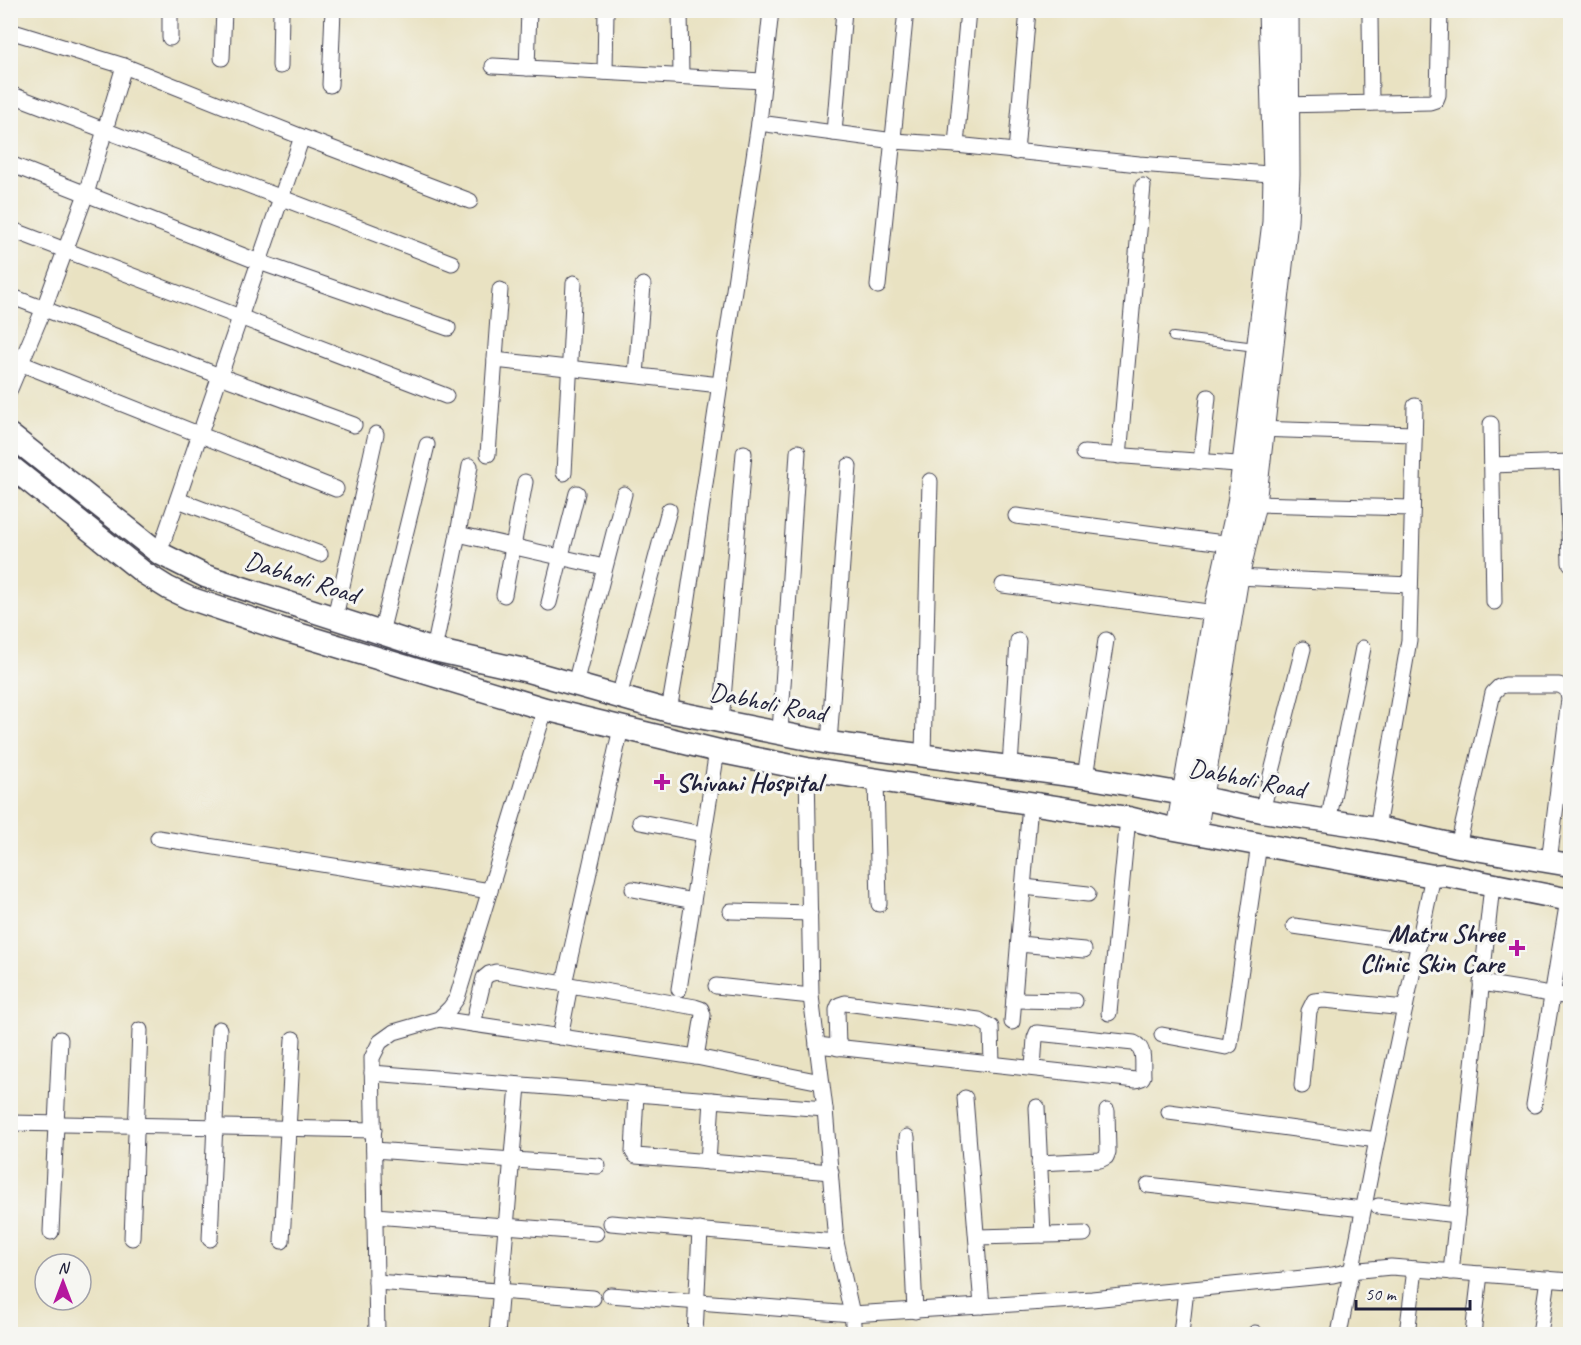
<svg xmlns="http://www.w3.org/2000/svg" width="1581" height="1345" font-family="Caveat,sans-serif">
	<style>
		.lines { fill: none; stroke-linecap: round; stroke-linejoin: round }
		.lane-casing { stroke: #403f4f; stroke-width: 10 }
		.street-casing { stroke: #403f4f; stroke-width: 17 }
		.secondary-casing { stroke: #403f4f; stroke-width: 23 }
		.primary-casing { stroke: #403f4f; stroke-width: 25 }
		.lane { stroke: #fff; stroke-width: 8 }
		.street { stroke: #fff; stroke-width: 15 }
		.secondary { stroke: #fff; stroke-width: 21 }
		.primary { stroke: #fff; stroke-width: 22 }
		.poi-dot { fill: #b5179e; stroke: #f6f6f2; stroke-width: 2 }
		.labels { text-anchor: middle; stroke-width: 6; stroke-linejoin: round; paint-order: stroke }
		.street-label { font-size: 26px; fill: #22223b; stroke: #f6f6f2 }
		.poi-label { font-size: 26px; font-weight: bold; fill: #22223b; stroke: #f6f6f2; text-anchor: start }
	</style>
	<rect width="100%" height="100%" fill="#f6f6f2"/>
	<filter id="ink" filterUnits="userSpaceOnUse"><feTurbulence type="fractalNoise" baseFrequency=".0167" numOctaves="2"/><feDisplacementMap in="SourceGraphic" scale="12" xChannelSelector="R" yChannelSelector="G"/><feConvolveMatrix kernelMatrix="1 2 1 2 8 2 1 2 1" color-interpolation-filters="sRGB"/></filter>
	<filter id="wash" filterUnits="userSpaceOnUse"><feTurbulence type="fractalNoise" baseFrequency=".008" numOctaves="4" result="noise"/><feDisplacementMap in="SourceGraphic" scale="24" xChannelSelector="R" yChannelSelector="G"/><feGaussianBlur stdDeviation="1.35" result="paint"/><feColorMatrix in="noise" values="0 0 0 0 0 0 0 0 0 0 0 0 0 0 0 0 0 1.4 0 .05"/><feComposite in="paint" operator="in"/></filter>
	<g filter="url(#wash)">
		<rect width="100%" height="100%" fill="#e9e2c2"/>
	</g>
	<g filter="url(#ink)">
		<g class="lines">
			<defs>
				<path id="lane" d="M 1173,337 L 1256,347"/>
				<g id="street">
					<path d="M 680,10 L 681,76"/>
					<path d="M 1370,17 L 1371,103"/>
					<path d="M 10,31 L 124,66 L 302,137 L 470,201"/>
					<path d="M 170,38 L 170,10"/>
					<path d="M 222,58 L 224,10"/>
					<path d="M 280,66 L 281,10"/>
					<path d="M 493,66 L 762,81"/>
					<path d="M 527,68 L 529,10"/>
					<path d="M 605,72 L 606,10"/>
					<path d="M 330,85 L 333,10"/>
					<path d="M 10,94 L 452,263"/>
					<path d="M 1280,105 L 1430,102 L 1436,100 L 1438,95 L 1440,10"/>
					<path d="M 759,123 L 894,141 L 956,145 L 1139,164 L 1282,175"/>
					<path d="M 834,133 L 844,10"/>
					<path d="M 956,145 L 968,10"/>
					<path d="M 1016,152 L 1028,10"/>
					<path d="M 10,164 L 259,262 L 448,328"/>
					<path d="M 10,229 L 446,396"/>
					<path d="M 878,286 L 906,10"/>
					<path d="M 10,296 L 220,376 L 354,425"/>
					<path d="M 10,359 L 336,489"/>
					<path d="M 495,360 L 720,385"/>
					<path d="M 636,375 L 643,285"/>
					<path d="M 10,389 L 44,308 L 86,194 L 124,66"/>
					<path d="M 1491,424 L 1494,602"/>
					<path d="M 1255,429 L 1414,434"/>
					<path d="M 1084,453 L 1251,465"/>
					<path d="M 488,454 L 500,290"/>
					<path d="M 1119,456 L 1143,186"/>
					<path d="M 1201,462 L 1208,397"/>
					<path d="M 1567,462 L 1570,563"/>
					<path d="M 1492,465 L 1570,462"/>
					<path d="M 564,473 L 574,283"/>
					<path d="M 178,500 L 320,554"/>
					<path d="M 1255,504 L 1412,508"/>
					<path d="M 1016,516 L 1239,545"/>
					<path d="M 458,534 L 604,567"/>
					<path d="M 159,553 L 302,137"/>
					<path d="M 1238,577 L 1410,585"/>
					<path d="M 1003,585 L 1223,614"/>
					<path d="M 504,595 L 525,482"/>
					<path d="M 549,603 L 577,493"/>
					<path d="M 335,617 L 376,434"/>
					<path d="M 381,633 L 427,445"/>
					<path d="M 434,650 L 458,534 L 470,466"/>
					<path d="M 575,684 L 624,494"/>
					<path d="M 619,697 L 669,510"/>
					<path d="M 669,711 L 687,604 L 759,123 L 771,10"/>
					<path d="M 721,722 L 744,453"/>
					<path d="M 780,732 L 798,452"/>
					<path d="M 829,743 L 849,466"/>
					<path d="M 923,754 L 930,481"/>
					<path d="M 1010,766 L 1018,641"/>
					<path d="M 807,769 L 811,996 L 825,1109 L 836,1242 L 852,1314 L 1092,1299 L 1333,1275 L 1350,1271 L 1391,1267 L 1570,1281"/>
					<path d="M 1085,777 L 1106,640"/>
					<path d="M 876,780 L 879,904"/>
					<path d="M 1262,811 L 1303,649"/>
					<path d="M 640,822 L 703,834"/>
					<path d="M 1328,822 L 1363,648"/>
					<path d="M 1377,828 L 1409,640 L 1415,406"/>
					<path d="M 158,838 L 490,891"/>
					<path d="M 1458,846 L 1493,693 L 1499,687 L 1505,685 L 1559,685 L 1567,689 L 1569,699 L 1549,862"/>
					<path d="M 1024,887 L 1088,894"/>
					<path d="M 633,889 L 693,901"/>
					<path d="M 731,911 L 810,913"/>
					<path d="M 1294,926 L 1419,944"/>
					<path d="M 1019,944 L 1084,950"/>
					<path d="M 566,975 L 621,728"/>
					<path d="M 1481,983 L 1570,997"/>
					<path d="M 716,986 L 811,996"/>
					<path d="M 679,989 L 717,751"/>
					<path d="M 1014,1000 L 1075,1001"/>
					<path d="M 1109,1013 L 1128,818"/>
					<path d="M 439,1019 L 696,1057 L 821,1082"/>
					<path d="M 1012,1022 L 1030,804"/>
					<path d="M 473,1024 L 484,978 L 489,974 L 496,972 L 695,1007 L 701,1009 L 703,1015 L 696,1057"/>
					<path d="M 1162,1035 L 1226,1047 L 1230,1045 L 1259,844"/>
					<path d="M 560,1037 L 570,985"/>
					<path d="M 817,1045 L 1136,1080 L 1142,1078 L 1143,1076 C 1142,1064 1146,1048 1134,1043 L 1037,1033 L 1035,1038 L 1033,1068"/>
					<path d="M 838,1048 L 837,1010 L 839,1005 L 845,1003 L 979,1020 L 991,1027 L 992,1064"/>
					<path d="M 372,1073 L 825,1109"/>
					<path d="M 1302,1086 L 1309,1011 L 1314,1001 L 1324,1000 L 1405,1008"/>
					<path d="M 636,1094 L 633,1152 L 636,1156 L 831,1172"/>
					<path d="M 965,1098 L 982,1306"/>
					<path d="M 1534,1105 L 1568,900"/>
					<path d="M 1037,1107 L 1043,1235"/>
					<path d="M 1169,1112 L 1377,1140"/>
					<path d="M 10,1123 L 374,1130"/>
					<path d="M 907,1137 L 915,1311"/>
					<path d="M 374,1150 L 598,1166"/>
					<path d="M 708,1162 L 712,1100"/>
					<path d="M 1039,1163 L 1100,1160 L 1106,1157 L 1108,1152 L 1107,1111"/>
					<path d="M 1148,1185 L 1363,1209"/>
					<path d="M 1378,1206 L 1457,1215"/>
					<path d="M 375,1216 L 596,1233"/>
					<path d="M 611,1223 L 836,1242"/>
					<path d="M 51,1232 L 60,1039"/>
					<path d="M 977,1237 L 1084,1234"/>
					<path d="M 132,1238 L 140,1030"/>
					<path d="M 210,1239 L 219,1029"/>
					<path d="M 282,1241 L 293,1039"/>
					<path d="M 1451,1272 L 1492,885"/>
					<path d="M 376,1282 L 593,1298"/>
					<path d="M 610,1295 L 852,1314 L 854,1334"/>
					<path d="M 377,1334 L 372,1058 L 380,1042 L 394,1032 L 439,1019 L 450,1008 L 457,998 L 545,709"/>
					<path d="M 497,1334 L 518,1085"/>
					<path d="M 695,1334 L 700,1230"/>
					<path d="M 1181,1334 L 1186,1290"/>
					<path d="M 1255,1334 L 1255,1333"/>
					<path d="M 1339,1334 L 1377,1140 L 1433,876"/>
					<path d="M 1407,1334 L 1415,1269"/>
					<path d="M 1473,1334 L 1480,1274"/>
					<path d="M 1540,1334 L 1548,1279"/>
				</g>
				<g id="secondary">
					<path d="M 1177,829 L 1214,613 L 1238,504 L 1273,222 L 1274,174 L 1269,10"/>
					<path d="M 1196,833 L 1238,577 L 1255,504 L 1287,221 L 1289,175 L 1288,10"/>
				</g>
				<g id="primary">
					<path d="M 10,435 L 159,553 L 205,576 L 434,650 L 524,670 L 669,711 L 829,743 L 1085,777 L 1184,794 L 1262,811 L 1377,828 L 1458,846 L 1570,865"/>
					<path d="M 10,466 L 144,573 L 168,588 L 189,598 L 278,628 L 545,709 L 727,753 L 807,769 L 1128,818 L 1164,827 L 1433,876 L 1445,875 L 1570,900"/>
				</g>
			</defs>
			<use href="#lane" class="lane-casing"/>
			<use href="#street" class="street-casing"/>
			<use href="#secondary" class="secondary-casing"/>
			<use href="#primary" class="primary-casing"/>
			<use href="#lane" class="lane"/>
			<use href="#street" class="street"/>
			<use href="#secondary" class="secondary"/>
			<use href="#primary" class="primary"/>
		</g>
	</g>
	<g class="poi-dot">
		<path d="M659 773h6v6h6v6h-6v6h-6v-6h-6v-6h6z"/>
		<path d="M1514 939h6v6h6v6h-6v6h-6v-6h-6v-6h6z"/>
	</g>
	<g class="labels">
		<g class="street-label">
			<text transform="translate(302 577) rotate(18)" y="9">Dabholi Road</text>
			<text transform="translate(768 702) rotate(11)" y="9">Dabholi Road</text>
			<text transform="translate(1247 778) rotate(11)" y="9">Dabholi Road</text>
		</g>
		<g class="poi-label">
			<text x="676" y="791">Shivani Hospital</text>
			<text x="1504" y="942" text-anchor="end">Matru Shree<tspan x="1504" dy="30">Clinic Skin Care</tspan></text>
		</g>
	</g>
	<rect width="1581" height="1345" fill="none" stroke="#f6f6f2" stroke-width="36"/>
	<g transform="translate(63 1282)"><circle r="28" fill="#f6f6f2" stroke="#a1a1a9" stroke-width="1.5"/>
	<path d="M0-4.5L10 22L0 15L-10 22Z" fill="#b5179e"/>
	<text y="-9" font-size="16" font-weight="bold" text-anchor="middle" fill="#22223b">N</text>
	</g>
	<path d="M1356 1300v9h114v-9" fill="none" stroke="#22223b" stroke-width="3"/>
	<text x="1365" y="1300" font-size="18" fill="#22223b" stroke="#f6f6f2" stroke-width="4.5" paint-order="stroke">50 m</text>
</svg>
